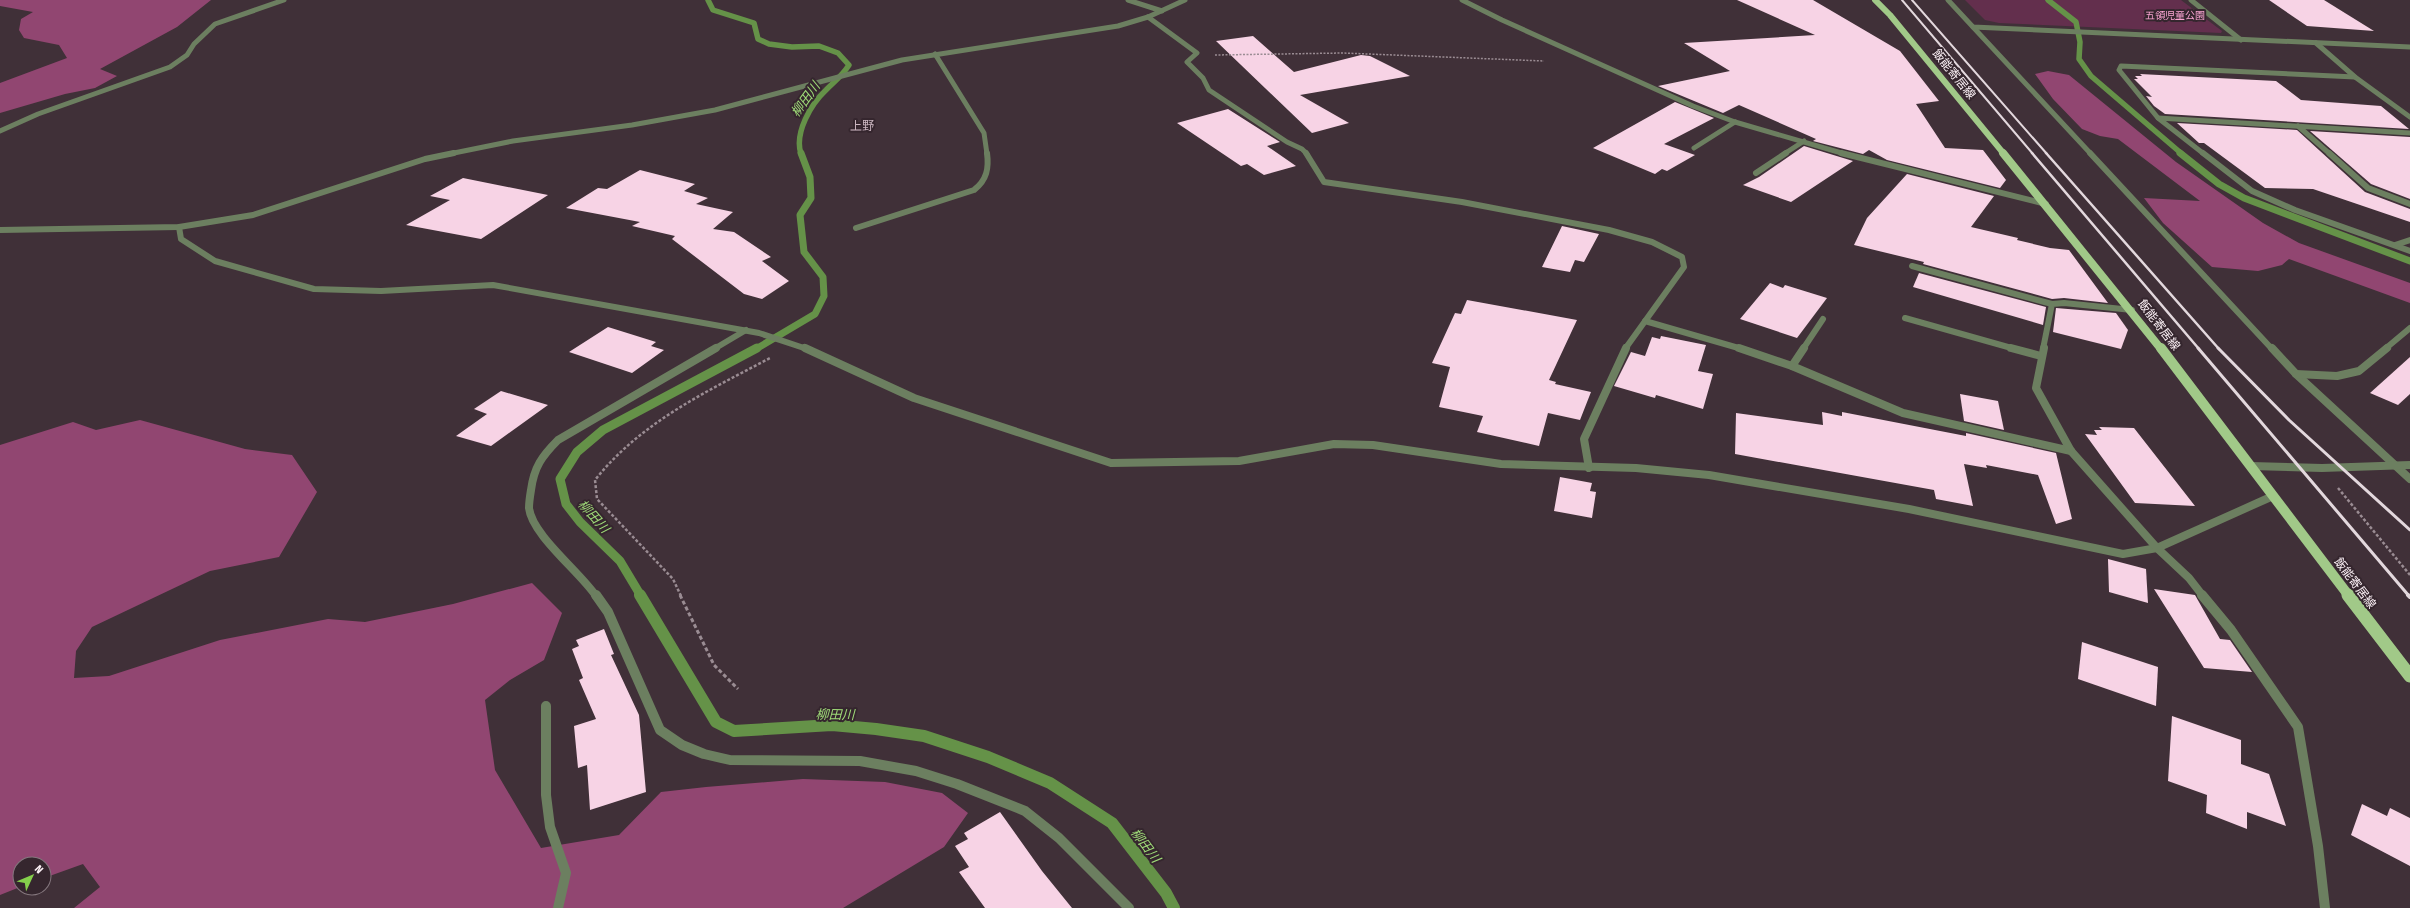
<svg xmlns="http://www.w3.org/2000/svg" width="2410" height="908" font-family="'Fira Sans Condensed','Noto Sans JP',sans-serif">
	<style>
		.green { fill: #632f4d }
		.forest { fill: #914671 }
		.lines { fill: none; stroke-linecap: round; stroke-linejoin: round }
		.stream-far3 { stroke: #659248; stroke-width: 5.5 }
		.stream-far2 { stroke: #659248; stroke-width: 7 }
		.stream-far1 { stroke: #659248; stroke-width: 9 }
		.stream { stroke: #659248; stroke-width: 12 }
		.building { fill: #f7d3e5 }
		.path-far2 { stroke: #9a8c93; stroke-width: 1.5; stroke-dasharray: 2 1.5; stroke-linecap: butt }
		.path-far1 { stroke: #9a8c93; stroke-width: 2.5; stroke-dasharray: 3 2; stroke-linecap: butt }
		.path { stroke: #9a8c93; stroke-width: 3; stroke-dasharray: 4 2.5; stroke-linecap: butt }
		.service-far3 { stroke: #6c7f60; stroke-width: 5 }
		.service-far2 { stroke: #6c7f60; stroke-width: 6 }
		.service-far1 { stroke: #6c7f60; stroke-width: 8 }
		.service { stroke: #6c7f60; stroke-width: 10 }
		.minor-far3 { stroke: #6c7f60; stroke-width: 5 }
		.minor-far2 { stroke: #6c7f60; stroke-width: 6 }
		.minor-far1 { stroke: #6c7f60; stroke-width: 8 }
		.minor { stroke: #6c7f60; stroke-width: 10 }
		.tertiary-far1 { stroke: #6c7f60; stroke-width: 5 }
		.tertiary { stroke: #6c7f60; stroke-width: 6 }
		.primary-far3 { stroke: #a1c988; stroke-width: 6 }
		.primary-far2 { stroke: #a1c988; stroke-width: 8 }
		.primary-far1 { stroke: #a1c988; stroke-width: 10 }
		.primary { stroke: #a1c988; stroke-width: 13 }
		.rail-far3 { stroke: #e3d8dd; stroke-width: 2 }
		.rail-far2 { stroke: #e3d8dd; stroke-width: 2.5 }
		.rail-far1 { stroke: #e3d8dd; stroke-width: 3 }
		.rail { stroke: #e3d8dd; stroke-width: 4 }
		.labels { text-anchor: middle; stroke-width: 4; stroke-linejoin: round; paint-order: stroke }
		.far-park-label { font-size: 10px; fill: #fba5d3; stroke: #35262e }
		.street-label { font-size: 12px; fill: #fcf1f6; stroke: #35262e }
		.far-quarter-label { font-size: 12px; fill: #cdb8c2; stroke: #35262e }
		.water-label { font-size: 13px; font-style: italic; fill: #9fdc78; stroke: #35262e }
	</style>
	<rect width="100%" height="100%" fill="#403038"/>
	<path class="green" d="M 1965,0 L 2181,0 L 2222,31 L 2221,33 L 1999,23 L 1985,20 Z"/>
	<g class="forest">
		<path d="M 0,0 L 211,0 L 177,27 L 100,69 L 117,76 L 95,88 L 65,94 L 0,113 L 0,83 L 67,58 L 59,45 L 24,38 L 19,30 L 21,19 L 33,12 L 0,6 Z"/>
		<path d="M 2048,71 L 2069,75 L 2176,162 L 2263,223 L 2299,243 L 2410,283 L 2410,303 L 2289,259 L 2282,265 L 2258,271 L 2212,267 L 2163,223 L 2144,198 L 2200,201 L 2118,139 L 2100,136 L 2082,129 L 2053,99 L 2035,74 Z"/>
		<path d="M 140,420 L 245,449 L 292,455 L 317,492 L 279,557 L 210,571 L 92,627 L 76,651 L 74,678 L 109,676 L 220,640 L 328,619 L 365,622 L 453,604 L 532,583 L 562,613 L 544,660 L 510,680 L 485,700 L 495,770 L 541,848 L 619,835 L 661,792 L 706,787 L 803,779 L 885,782 L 942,793 L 968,813 L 944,847 L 843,908 L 74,908 L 100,887 L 83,864 L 44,878 L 44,864 L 20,864 L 20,887 L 0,895 L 0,445 L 73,422 L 96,430 Z"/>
	</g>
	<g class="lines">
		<g class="stream-far3">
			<path d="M 708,0 L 713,10 L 754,23 L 758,39 L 769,44 L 792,47 L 819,46 L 838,53 L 849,65 C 842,76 835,81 826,90 C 811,104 794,133 801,154"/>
			<path d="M 2048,0 L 2076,22 L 2080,42 L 2079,59 L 2091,76 L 2182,154"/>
		</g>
		<g class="stream-far2">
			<path d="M 2180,153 L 2219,184 L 2244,198 L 2410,261"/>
			<path d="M 756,349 L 815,314 L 824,296 L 823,277 L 804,252 L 800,215 L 811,198 L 810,177 L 801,153"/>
		</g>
		<path class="stream-far1" d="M 641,596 L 620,561 L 580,522 L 566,504 L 560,479 L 577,452 L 603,430 L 757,348"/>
		<path class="stream" d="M 640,595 L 716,722 L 734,731 L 832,725 L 876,729 L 924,736 L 988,757 L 1050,783 L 1112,823 L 1166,893 L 1174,908"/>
	</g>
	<g class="building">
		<path d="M 1737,0 L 1813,0 L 1900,51 L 1939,101 L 1916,104 L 1945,148 L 1983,150 L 2006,180 L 2000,188 L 1887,160 L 1869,150 L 1863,154 L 1840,148 L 1813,141 L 1816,139 L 1739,105 L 1723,113 L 1658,86 L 1730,71 L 1684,43 L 1815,35 Z"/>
		<path d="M 2269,0 L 2324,0 L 2374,31 L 2307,26 Z"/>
		<path d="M 1253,36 L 1294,72 L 1361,55 L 1370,56 L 1410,76 L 1300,95 L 1349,123 L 1312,133 L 1216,41 Z"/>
		<path d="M 2140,74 L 2276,81 L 2301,100 L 2381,106 L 2409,129 L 2165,114 L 2154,106 L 2146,96 L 2152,97 L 2134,79 L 2138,79 L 2135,76 L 2142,76 Z"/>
		<path d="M 1675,102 L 1714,118 L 1664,144 L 1695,155 L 1667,171 L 1662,169 L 1655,174 L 1593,148 Z"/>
		<path d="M 1228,109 L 1280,142 L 1267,146 L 1296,166 L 1264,175 L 1247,164 L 1241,166 L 1177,123 Z"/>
		<path d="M 2177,123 L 2297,130 L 2365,192 L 2410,209 L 2410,222 L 2313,189 L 2265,188 L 2204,143 L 2199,143 Z"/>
		<path d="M 2310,131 L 2410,137 L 2410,199 L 2371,184 Z"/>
		<path d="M 1804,146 L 1853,161 L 1791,202 L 1743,185 L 1759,177 Z"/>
		<path d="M 640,170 L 695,184 L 684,191 L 708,198 L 696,204 L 733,212 L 713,229 L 734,232 L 771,257 L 762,261 L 789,281 L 762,299 L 744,294 L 672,239 L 675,236 L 632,226 L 640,222 L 566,208 L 598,188 L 607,189 Z"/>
		<path d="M 1907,174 L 1994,196 L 1971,227 L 2018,238 L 2017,240 L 2050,248 L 2069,250 L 2108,303 L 2064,298 L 2052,299 L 1923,264 L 1924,262 L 1854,245 L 1867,218 Z"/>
		<path d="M 463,178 L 548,195 L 481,239 L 406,225 L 450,200 L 430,196 Z"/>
		<path d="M 1562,226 L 1599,234 L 1584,262 L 1575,260 L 1570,272 L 1542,267 Z"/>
		<path d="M 1919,273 L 2046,307 L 2043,325 L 1913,287 Z"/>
		<path d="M 1770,283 L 1783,288 L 1785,285 L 1827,298 L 1797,338 L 1740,319 Z"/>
		<path d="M 1467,300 L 1577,320 L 1549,380 L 1556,382 L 1555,384 L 1591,392 L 1580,420 L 1548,413 L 1539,446 L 1477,432 L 1483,416 L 1439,407 L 1450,367 L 1432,363 L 1455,313 L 1461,314 Z"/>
		<path d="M 2056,308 L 2116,313 L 2128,330 L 2121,349 L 2053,332 Z"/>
		<path d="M 608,327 L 656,342 L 651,346 L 664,350 L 632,373 L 569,352 Z"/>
		<path d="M 1661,336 L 1706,345 L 1698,371 L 1713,374 L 1703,409 L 1656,395 L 1655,398 L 1614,386 L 1631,352 L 1645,356 L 1652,337 L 1660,339 Z"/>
		<path d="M 2410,357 L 2410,394 L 2398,405 L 2370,393 Z"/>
		<path d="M 501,391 L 548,405 L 491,446 L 456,436 L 487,414 L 474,409 Z"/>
		<path d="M 1960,394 L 1998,401 L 2004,430 L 1964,421 Z"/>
		<path d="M 1822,412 L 1842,416 L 1842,412 L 1966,436 L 1966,433 L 2056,453 L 2072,519 L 2056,524 L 2038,475 L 1986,465 L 1987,468 L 1964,464 L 1973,506 L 1936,499 L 1934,490 L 1735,454 L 1736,413 L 1823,425 Z"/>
		<path d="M 2099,427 L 2134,428 L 2195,506 L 2135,503 L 2085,434 L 2097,435 L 2094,430 L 2102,430 Z"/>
		<path d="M 1560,477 L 1592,483 L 1590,491 L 1596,492 L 1592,518 L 1554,511 Z"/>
		<path d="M 2108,559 L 2146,569 L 2148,603 L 2109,592 Z"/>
		<path d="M 2154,589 L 2195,595 L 2220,639 L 2230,640 L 2252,672 L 2204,668 Z"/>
		<path d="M 604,629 L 614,654 L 611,655 L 639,715 L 646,792 L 590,810 L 587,765 L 578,768 L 574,726 L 596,719 L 579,680 L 583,678 L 572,649 L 579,646 L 576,640 Z"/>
		<path d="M 2082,642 L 2158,667 L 2156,706 L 2078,679 Z"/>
		<path d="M 2172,716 L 2241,740 L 2241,764 L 2269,774 L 2286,826 L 2247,812 L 2247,829 L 2206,813 L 2207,795 L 2168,781 Z"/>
		<path d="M 2362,804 L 2387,816 L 2390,808 L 2410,818 L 2410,866 L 2351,835 Z"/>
		<path d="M 1000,812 L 1042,871 L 1072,908 L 985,908 L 959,872 L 969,867 L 955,846 L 968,839 L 964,833 Z"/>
	</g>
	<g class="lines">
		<path class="path-far2" d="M 1215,55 L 1343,53 L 1544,61"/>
		<g class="path-far1">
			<path d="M 2338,488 L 2410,575"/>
			<path d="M 681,596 L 673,579 L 597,499 L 595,480 C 641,422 706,392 770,358"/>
		</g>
		<path class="path" d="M 680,595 L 714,665 L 738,689"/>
		<g class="service-far3">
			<path d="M 935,54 L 984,133 L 987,154"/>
			<path d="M 1694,148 L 1735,122"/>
			<path d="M 1784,154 L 1804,141"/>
		</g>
		<g class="service-far2">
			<path d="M 1756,173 L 1786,153"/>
			<path d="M 856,228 L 974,190 C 987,180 989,168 987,153"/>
			<path d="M 1912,266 L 2052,304"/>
			<path d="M 1905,318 L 2015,349"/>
			<path d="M 1803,349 L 1823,319"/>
		</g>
		<g class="service-far1">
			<path d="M 2011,348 L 2041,356"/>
			<path d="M 1792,366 L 1804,348"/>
		</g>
		<path class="service" d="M 546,706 L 546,795 L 550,827 L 566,873 L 558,908"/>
		<g class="minor-far3">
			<path d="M 1128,0 L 1162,11"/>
			<path d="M 1462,0 L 1502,20 L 1693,106 L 1735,122 L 1845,154"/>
			<path d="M 2191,0 L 2241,40"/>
			<path d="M 1148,17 L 1197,53 L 1187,62 L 1203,78 L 1209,90 L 1287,142 L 1302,149 L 1307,154"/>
			<path d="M 1973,27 L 2091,154"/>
			<path d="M 2316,43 L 2355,77 L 2410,117"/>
			<path d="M 2158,118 L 2410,133"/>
			<path d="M 2298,126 L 2330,154"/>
			<path d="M 0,131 L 38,114 L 170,67 L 187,55 L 194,44 L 215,24 L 284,0"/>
			<path d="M 2204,154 L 2158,118 L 2119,70 L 2121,66 L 2355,77"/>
		</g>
		<g class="minor-far2">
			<path d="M 1306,153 L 1324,182 L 1462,202 L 1609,230 L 1652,242 L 1682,257 L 1684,267 L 1625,349"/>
			<path d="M 1841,153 L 2046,204"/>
			<path d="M 2090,153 L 2272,349"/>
			<path d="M 2203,153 L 2252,191 L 2295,210 L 2410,251"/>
			<path d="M 2329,153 L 2368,188 L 2410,204"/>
			<path d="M 179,227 L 181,239 L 215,261 L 314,289 L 381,291 L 493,285 L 759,333 L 807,349"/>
			<path d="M 2395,245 L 2410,240"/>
			<path d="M 1645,321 L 1742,349"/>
			<path d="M 714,349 L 746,330"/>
			<path d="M 2043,349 L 2052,304 L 2064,303 L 2132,310"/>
			<path d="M 2385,349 L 2410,328"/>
		</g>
		<g class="minor-far1">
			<path d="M 805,348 L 914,398 L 1111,463 L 1239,461 L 1334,444 L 1373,445 L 1501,464 L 1636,468 L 1709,475 L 1909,509 L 2123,554 L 2157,548 L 2273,496"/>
			<path d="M 1739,348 L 1792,366 L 1903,413 L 2071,451"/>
			<path d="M 2044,348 L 2036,388 L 2071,451 L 2157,548 L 2189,578 L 2203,596"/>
			<path d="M 2272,348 L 2296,374 L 2410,479"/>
			<path d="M 2296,374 L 2337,376 L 2359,371 L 2387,348"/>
			<path d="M 2251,466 L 2322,468 L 2410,465"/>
			<path d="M 1589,468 L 1584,439 L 1626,348"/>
			<path d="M 596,596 C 580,572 532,535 529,508 C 529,503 530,496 531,490 C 534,467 542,456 558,440 L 716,348"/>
		</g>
		<g class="minor">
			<path d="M 596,595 L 608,612 L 660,730 L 682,745 L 704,754 L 730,760 L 860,761 L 916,771 L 957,784 L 1025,811 L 1059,838 L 1129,908"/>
			<path d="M 2202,595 L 2231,630 L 2298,727 L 2318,846 L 2325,908"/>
		</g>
		<g class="tertiary-far1">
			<path d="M 1948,0 L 1973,27 L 2410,47"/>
			<path d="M 449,154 L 513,141 L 632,125 L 715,110 L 902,60 L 1118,26 L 1148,17 L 1185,0"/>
		</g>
		<path class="tertiary" d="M 0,230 L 179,227 L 253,215 L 425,159 L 454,153"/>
		<path class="primary-far3" d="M 1875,0 L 1890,15 L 2004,154"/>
		<path class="primary-far2" d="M 2003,153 L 2161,349"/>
		<path class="primary-far1" d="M 2161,348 L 2349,596"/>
		<path class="primary" d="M 2348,595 L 2410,676"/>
		<g class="rail-far3">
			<path d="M 1902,0 L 2033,154"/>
			<path d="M 1912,0 L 2047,154"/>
		</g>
		<g class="rail-far2">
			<path d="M 2032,153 L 2199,349"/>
			<path d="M 2046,153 L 2219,349"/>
		</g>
		<g class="rail-far1">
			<path d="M 2198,348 L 2409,596"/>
			<path d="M 2218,348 L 2289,420 L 2410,530"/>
		</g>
		<path class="rail" d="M 2408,595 L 2410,597"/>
	</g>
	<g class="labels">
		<g class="far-park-label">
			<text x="2175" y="19">五領児童公園</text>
		</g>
		<g class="street-label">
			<text transform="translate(1954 74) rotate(51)" y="4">飯能寄居線</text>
			<text transform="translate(2159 325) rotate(52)" y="4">飯能寄居線</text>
			<text transform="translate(2355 583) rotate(53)" y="4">飯能寄居線</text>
		</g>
		<g class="far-quarter-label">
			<text x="862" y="130">上野</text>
		</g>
		<g class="water-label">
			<text transform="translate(805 99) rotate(-54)" y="5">柳田川</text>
			<text transform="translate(594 516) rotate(48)" y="5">柳田川</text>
			<text transform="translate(835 714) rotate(1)" y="5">柳田川</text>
			<text transform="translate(1146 845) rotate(53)" y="5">柳田川</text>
		</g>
	</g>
	<g transform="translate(32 876) rotate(46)"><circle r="19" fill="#35262e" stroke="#85777e"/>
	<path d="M0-3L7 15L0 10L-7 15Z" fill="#85cf4c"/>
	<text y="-6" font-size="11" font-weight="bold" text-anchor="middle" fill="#fcf1f6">N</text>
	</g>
</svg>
